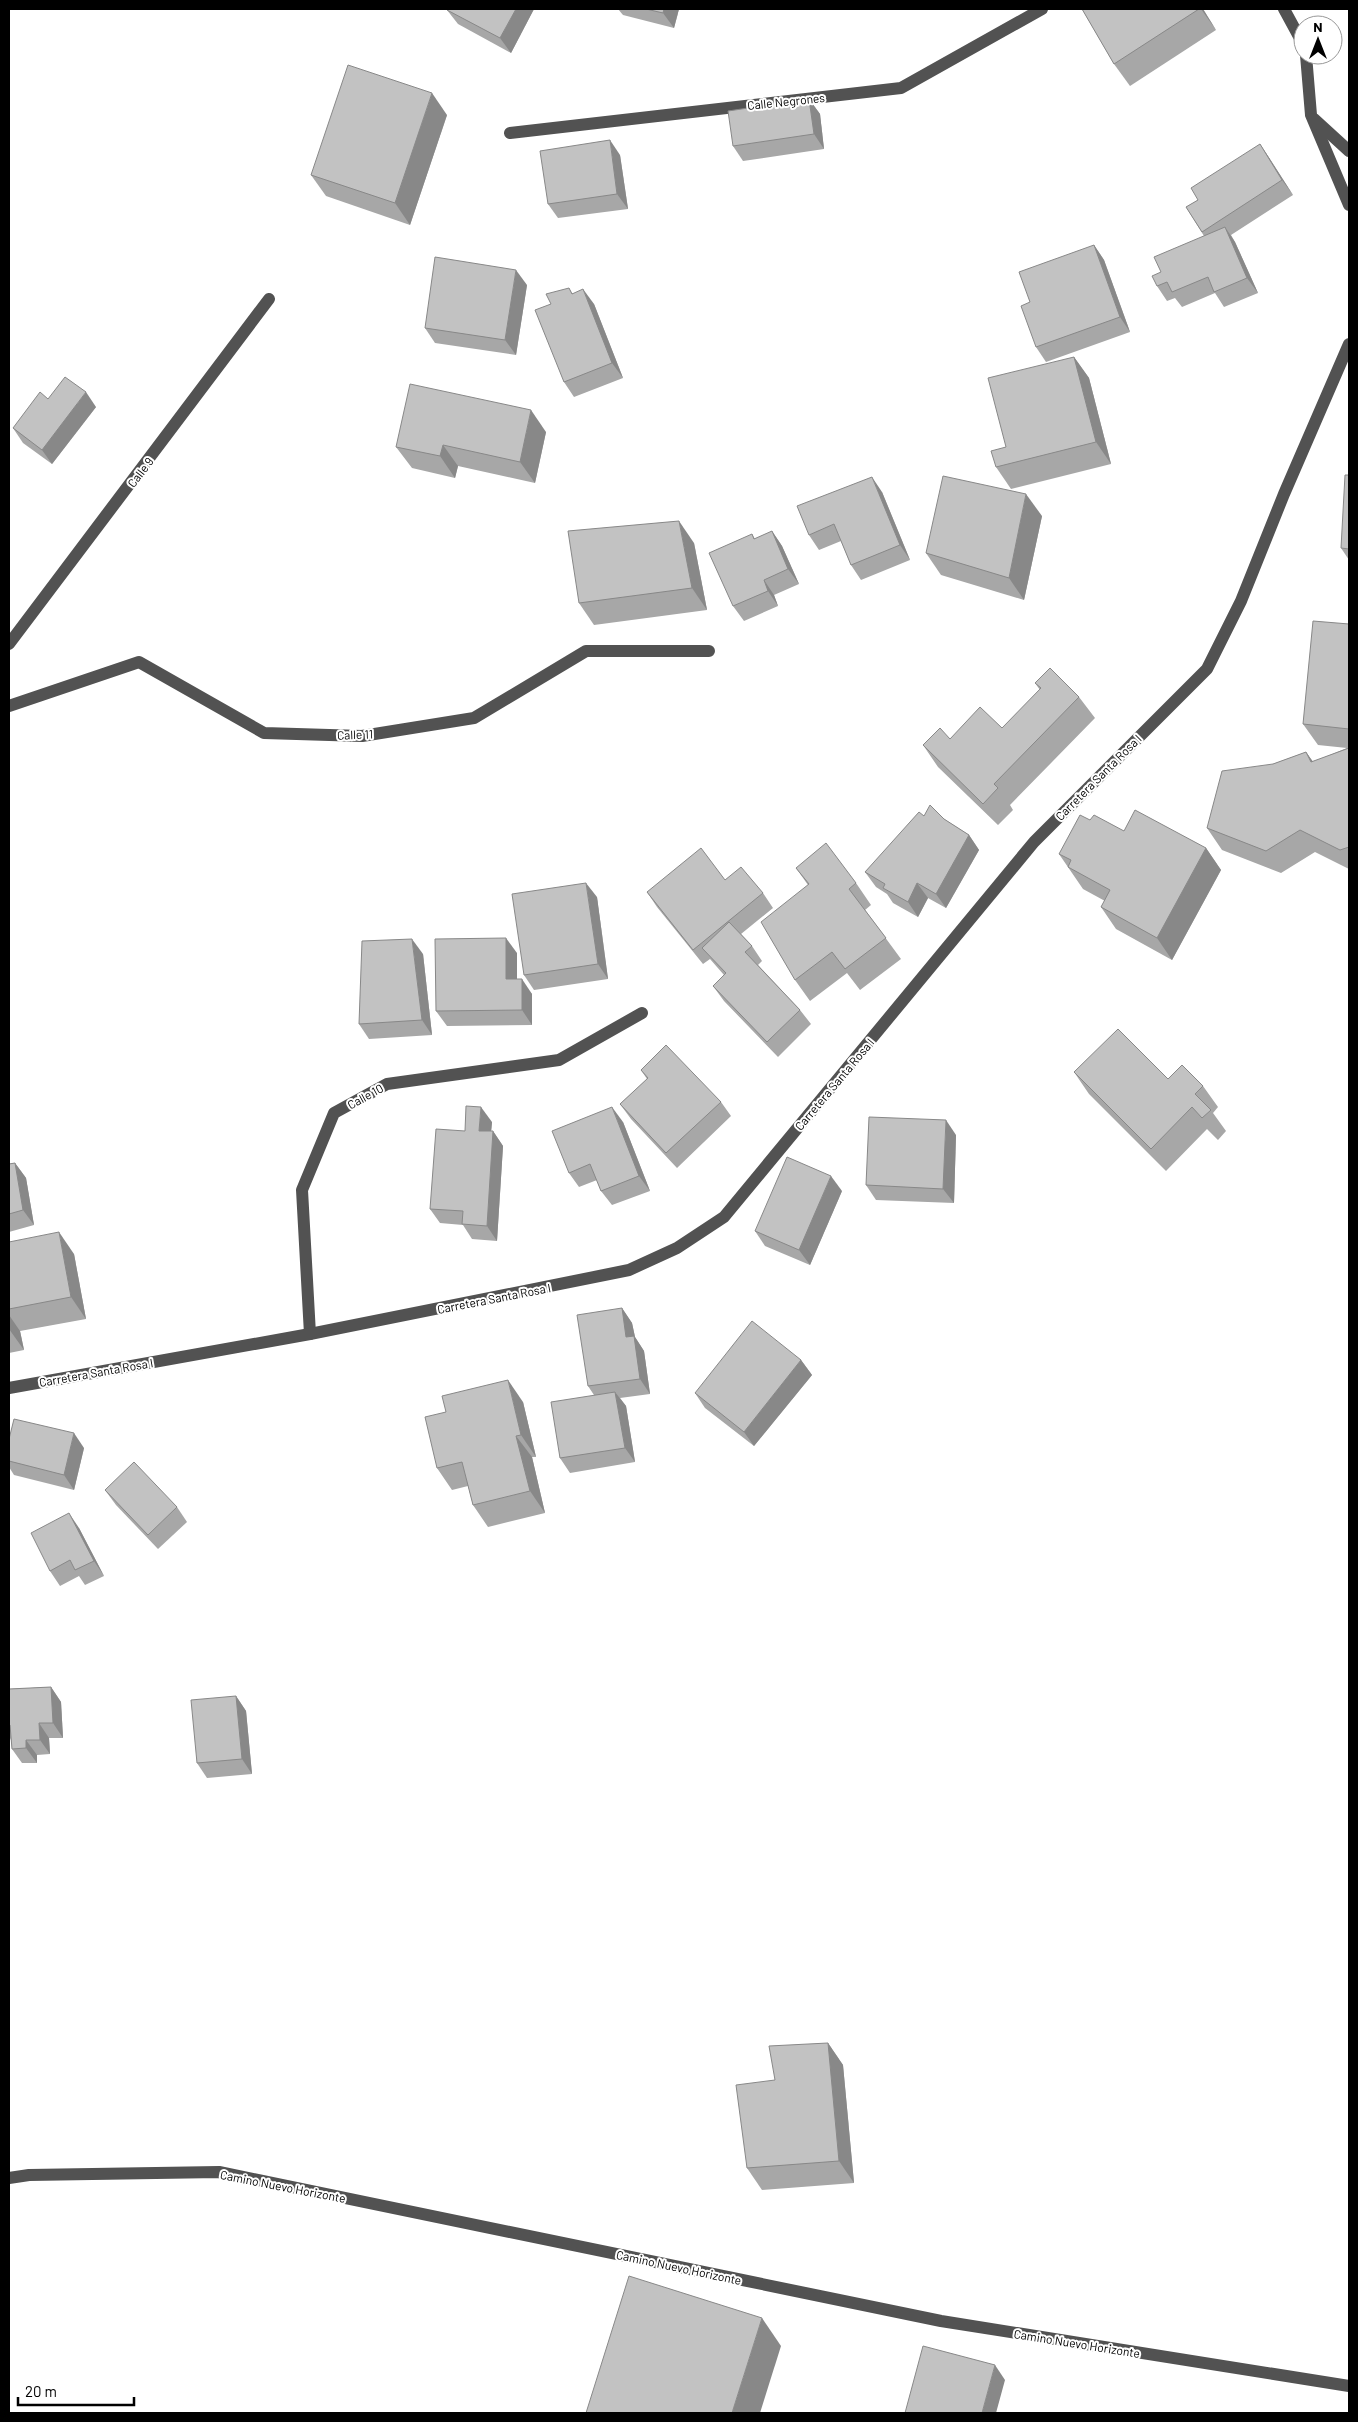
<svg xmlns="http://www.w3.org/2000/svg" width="1358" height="2422" viewBox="0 0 1358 2422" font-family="Barlow,sans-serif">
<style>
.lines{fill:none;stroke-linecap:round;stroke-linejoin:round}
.minor{stroke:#525252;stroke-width:12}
.wall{fill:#a7a7a7}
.shaded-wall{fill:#888}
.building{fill:#c2c2c2;stroke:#888}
.labels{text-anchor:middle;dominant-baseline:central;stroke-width:4;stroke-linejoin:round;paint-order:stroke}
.street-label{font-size:12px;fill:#000;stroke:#fff}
</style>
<rect width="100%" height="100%" fill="#fff"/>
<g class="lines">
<g class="minor">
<path d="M1284,9L1303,44"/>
<path d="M1306,55L1311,115L1349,205"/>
<path d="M1314,119L1349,151"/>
<path d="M510,133L901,88L1042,9"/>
<path d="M9,644L269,299"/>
<path d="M9,706L139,662L264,733L362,736L474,718L586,651H709"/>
<path d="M310,1334L302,1190L334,1113L387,1084L559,1060L642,1013"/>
<path d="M9,1388L310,1334L629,1270L677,1248L724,1217L1034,842L1207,669L1241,601L1284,494L1349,344"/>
<path d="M9,2178L29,2175L219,2172L941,2321L1349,2386"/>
</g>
</g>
<g class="wall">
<path d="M448,9H534L511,53L458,24L447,10Z"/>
<path d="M618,9H679L674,28L623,15Z"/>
<path d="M1082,9H1203L1216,30L1130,86L1114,64Z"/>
<path d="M809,99L820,114L824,149L743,161L733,146Z"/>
<path d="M447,115L410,225L326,196L311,175Z"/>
<path d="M1260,144L1293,195L1231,235L1235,242L1258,293L1224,307L1215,293L1182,307L1175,298L1167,301L1157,286L1161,272L1204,236L1186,207L1198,200Z"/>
<path d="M620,155L628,209L558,218L548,204Z"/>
<path d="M1094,245L1104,260L1130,332L1046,362L1036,347L1030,302Z"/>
<path d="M527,285L516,355L435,343L425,328Z"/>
<path d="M569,288L572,293L594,304L623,378L574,397L564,382L551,304Z"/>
<path d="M1074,357L1089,378L1111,464L1011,489L996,467L1006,447Z"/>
<path d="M48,399L96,407L52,464L23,443L13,428Z"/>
<path d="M546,432L535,483L458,466L455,478L412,468L396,447Z"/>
<path d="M1349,475V560L1341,548Z"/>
<path d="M882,492L910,560L861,580L851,565L841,541L819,550L809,535Z"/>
<path d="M1042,516L1024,600L941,575L926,553Z"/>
<path d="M772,531L782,546L799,584L774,595L778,606L744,621L733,606L752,534L755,539Z"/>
<path d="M694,543L707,610L594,625L579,603Z"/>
<path d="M1349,624V869L1315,852L1281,873L1222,850L1207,828L1273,764L1306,752L1313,762L1347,748L1318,745L1303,724Z"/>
<path d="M1035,683L1079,697L1095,718L1010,805L1013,810L998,825L938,767L923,745L950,739L1002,728L1040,690Z"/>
<path d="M924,816L944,819L969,835L979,850L946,908L928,898L918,917L893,903L887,894L876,887L865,872Z"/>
<path d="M1090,820L1124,831L1206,848L1221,870L1172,960L1116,929L1101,907L1105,901L1083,889L1059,854Z"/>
<path d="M796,868L856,883L871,905L865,910L901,959L860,990L847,973L810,1001L795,980L808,885Z"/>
<path d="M725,880L763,893L773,908L741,934L752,946L762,961L758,965L800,1010L811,1024L778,1057L724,1001L713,986L724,975L710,959L703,964L657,907L647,892Z"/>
<path d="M597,897L608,979L534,990L524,975Z"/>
<path d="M517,953V979L532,994V1025L447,1026L436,1011Z"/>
<path d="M423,954L432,1035L369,1039L359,1024Z"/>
<path d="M641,1070L721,1102L731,1116L677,1168L631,1119L620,1104L647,1079Z"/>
<path d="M1074,1072L1168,1079L1203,1086L1218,1107L1213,1113L1226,1131L1218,1140L1207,1129L1166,1171L1089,1094Z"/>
<path d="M492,1122L491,1131H493L503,1146L497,1241L472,1239L463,1225L440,1223L430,1209L465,1131Z"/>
<path d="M623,1122L650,1191L612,1205L601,1191L597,1180L579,1187L569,1173Z"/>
<path d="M956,1135L954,1203L876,1200L866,1185Z"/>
<path d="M15,1163L26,1178L34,1225L9,1232V1164Z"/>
<path d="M842,1191L810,1265L765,1246L755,1231Z"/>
<path d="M9,1242L74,1254L86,1319L20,1331L24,1350L9,1353Z"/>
<path d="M622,1308L632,1323L635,1337L644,1351L650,1394L620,1398L626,1406L635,1462L570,1473L560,1458L594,1395L588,1386Z"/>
<path d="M801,1360L812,1375L754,1446L705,1408L695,1393Z"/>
<path d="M523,1402L536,1457H532L545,1513L488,1527L473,1505L468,1486L452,1490L437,1468Z"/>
<path d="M9,1439L84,1448L74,1490L14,1475L9,1467Z"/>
<path d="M105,1490L177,1507L187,1522L158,1549L116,1505Z"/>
<path d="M79,1528L104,1576L85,1585L79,1576L60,1586L50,1571Z"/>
<path d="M51,1687L61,1702L63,1738H49L50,1754L37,1755V1763H22L12,1749L11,1740L9,1736V1689Z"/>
<path d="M236,1696L246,1711L252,1774L207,1778L197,1763Z"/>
<path d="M828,2043L843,2065L854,2183L762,2190L747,2168L775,2080Z"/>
</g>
<g class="shaded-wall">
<path d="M516,9H534L511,53L500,38Z"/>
<path d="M664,9H679L674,28L663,13Z"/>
<path d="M1201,9H1203L1216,30Z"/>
<path d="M432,93L447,115L410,225L395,203Z"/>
<path d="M809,99L820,114L824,149L814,134Z"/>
<path d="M610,140L620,155L628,209L617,194Z"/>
<path d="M1260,144L1270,159L1293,195L1282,180Z"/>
<path d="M1225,227L1235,242L1258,293L1247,278Z"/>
<path d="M1094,245L1104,260L1130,332L1120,317Z"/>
<path d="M516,270L527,285L516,355L505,340Z"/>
<path d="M583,289L594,304L623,378L612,363Z"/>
<path d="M1074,357L1089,378L1111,464L1096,442Z"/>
<path d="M86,392L96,407L52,464L42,450Z"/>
<path d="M531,410L546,432L535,483L520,462Z"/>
<path d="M443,445L458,466L455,478L440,456Z"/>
<path d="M872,477L882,492L910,560L900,545Z"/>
<path d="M1026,494L1042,516L1024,600L1009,578Z"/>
<path d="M679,521L694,543L707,610L692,588Z"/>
<path d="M772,531L782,546L799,584L788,569Z"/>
<path d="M764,580L774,595L778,606L768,591Z"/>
<path d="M1306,752L1321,773L1311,762Z"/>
<path d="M969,835L979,850L946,908L936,894Z"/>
<path d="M1206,848L1221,870L1172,960L1157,938Z"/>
<path d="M586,883L597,897L608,979L598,964Z"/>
<path d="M917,883L928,898L918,917L908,902Z"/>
<path d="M506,938L517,953V994L506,979Z"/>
<path d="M412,939L423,954L432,1035L422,1020Z"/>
<path d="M522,979L532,994V1025L522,1010Z"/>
<path d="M481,1107L492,1122L490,1145L479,1131Z"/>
<path d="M612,1107L623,1122L650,1191L639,1176Z"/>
<path d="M946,1120L956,1135L954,1203L943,1189Z"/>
<path d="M493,1131L503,1146L497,1241L487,1226Z"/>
<path d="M15,1163L26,1178L34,1225L23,1210Z"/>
<path d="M831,1176L842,1191L810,1265L799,1250Z"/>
<path d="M59,1232L74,1254L86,1319L71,1297Z"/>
<path d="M622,1308L632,1323L635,1337L644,1351L650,1394L640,1379L626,1337Z"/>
<path d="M9,1315L20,1331L24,1350L9,1329Z"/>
<path d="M801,1360L812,1375L754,1446L744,1432Z"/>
<path d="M508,1380L523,1402L536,1457L521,1435Z"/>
<path d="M615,1392L626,1406L635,1462L625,1448Z"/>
<path d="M74,1433L84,1448L74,1490L64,1475Z"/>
<path d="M516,1436L532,1457L545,1513L530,1491Z"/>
<path d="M69,1513L79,1528L104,1576L94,1561Z"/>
<path d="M51,1687L61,1702L63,1738L53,1723Z"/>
<path d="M236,1696L246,1711L252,1774L242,1759Z"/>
<path d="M39,1723L49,1738L50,1754L40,1740Z"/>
<path d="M26,1740L37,1755V1763L26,1748Z"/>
<path d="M828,2043L843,2065L854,2183L839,2161Z"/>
<path d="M762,2318L781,2346L760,2413H732Z"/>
<path d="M995,2365L1005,2380L996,2413H982Z"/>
</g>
<g class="building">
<path d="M448,9H516L500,38L447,10Z"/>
<path d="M646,9H664L663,13Z"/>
<path d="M1082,9H1199L1114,64Z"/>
<path d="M348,65L432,93L395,203L311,175Z"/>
<path d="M809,99L814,134L733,146L728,111Z"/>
<path d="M610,140L617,194L548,204L540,151Z"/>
<path d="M1260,144L1282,180L1202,232L1186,207L1198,200L1191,188Z"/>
<path d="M1225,227L1247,278L1214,292L1208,277L1172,292L1167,282L1157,286L1152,276L1161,272L1154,257Z"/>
<path d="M1094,245L1120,317L1036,347L1021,306L1030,302L1019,272Z"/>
<path d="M435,257L516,270L505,340L425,328Z"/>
<path d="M569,288L572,294L583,289L612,363L564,382L535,310L551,304L546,294Z"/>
<path d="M1074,357L1096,442L996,467L991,451L1006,447L988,378Z"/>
<path d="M65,377L86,392L42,450L13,428L40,392L48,399Z"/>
<path d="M410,384L531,410L520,462L443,445L440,456L396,447Z"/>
<path d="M1345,475H1349V549L1341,548Z"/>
<path d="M943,476L1026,494L1009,578L926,553Z"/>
<path d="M872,477L900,545L851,565L834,524L809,535L797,506Z"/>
<path d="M679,521L692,588L579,603L568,531Z"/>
<path d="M772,531L788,569L764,580L768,591L733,606L709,553L752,534L754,539Z"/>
<path d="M1313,621L1349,624V729L1303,724Z"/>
<path d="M1050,668L1079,697L994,784L998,788L983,804L923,745L940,728L950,739L980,707L1002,728L1041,688L1035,683Z"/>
<path d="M1349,748V848V847L1340,850L1300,830L1266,851L1207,828L1222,771L1273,764L1306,752L1311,762Z"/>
<path d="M930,805L944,819L969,835L936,894L917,883L908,902L883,888L885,884L865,872L919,812L924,816Z"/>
<path d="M1135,810L1206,848L1157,938L1101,907L1110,890L1068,867L1071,860L1059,854L1080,815L1090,820L1094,815L1124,831Z"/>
<path d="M826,843L856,883L849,889L886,938L845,969L832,952L795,980L761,922L809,884L796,868Z"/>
<path d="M701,848L725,880L741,867L763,893L693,950L647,892Z"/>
<path d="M586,883L598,964L524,975L512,894Z"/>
<path d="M729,922L752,946L745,952L800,1010L767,1042L713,986L726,973L702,948Z"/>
<path d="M506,938V979H522V1010L436,1011L435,939Z"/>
<path d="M412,939L422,1020L359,1024L362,941Z"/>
<path d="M1118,1029L1168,1079L1182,1065L1203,1086L1195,1094L1211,1110L1202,1118L1192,1107L1151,1149L1074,1072Z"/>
<path d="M666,1045L721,1102L666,1153L620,1104L648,1078L641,1070Z"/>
<path d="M466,1106L481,1107L479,1131H493L487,1226L462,1224L463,1211L430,1209L436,1129L465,1131Z"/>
<path d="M612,1107L639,1176L601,1191L590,1164L569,1173L552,1131Z"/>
<path d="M869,1117L946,1120L943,1189L866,1185Z"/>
<path d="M787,1157L831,1176L799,1250L755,1231Z"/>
<path d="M15,1163L23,1210L9,1214V1164Z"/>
<path d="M59,1232L71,1297L9,1309V1242Z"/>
<path d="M622,1308L626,1337L634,1336L640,1379L588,1386L577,1315Z"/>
<path d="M752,1321L801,1360L744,1432L695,1393Z"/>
<path d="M508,1380L521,1435L516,1436L530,1491L473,1505L462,1462L437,1468L425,1417L446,1412L442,1396Z"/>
<path d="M615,1392L625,1448L560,1458L551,1402Z"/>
<path d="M14,1419L74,1433L64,1475L9,1461V1439Z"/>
<path d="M134,1462L177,1507L148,1535L105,1490Z"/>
<path d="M69,1513L94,1561L75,1570L70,1560L50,1571L31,1533Z"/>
<path d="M51,1687L53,1723H39L40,1740H26V1748L12,1749L10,1725H9V1689Z"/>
<path d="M236,1696L242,1759L197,1763L191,1700Z"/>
<path d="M828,2043L839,2161L747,2168L736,2085L775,2080L769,2046Z"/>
<path d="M629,2276L762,2318L732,2413H586Z"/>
<path d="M923,2346L995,2365L982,2413H905Z"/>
</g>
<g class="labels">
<g class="street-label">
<text transform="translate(786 101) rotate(-6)">Calle Negrones</text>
<text transform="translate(140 472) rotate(-53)">Calle 9</text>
<text transform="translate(355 734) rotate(-2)">Calle 11</text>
<text transform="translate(1098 777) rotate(-45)">Carretera Santa Rosa I</text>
<text transform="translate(834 1084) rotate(-50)">Carretera Santa Rosa I</text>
<text transform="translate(365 1096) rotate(-29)">Calle 10</text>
<text transform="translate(494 1298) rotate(-11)">Carretera Santa Rosa I</text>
<text transform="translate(96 1372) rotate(-10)">Carretera Santa Rosa I</text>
<text transform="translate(283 2186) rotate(11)">Camino Nuevo Horizonte</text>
<text transform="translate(679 2267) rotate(12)">Camino Nuevo Horizonte</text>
<text transform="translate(1077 2343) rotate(9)">Camino Nuevo Horizonte</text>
</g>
</g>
<rect width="1358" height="2422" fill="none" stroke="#000000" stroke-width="20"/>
<g transform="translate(1318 40)"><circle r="24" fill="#ffffff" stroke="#999999"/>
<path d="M0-4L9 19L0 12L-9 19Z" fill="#000000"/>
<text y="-8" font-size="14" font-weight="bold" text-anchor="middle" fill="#000000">N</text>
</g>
<path d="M18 2397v8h116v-8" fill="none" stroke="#000000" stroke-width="2.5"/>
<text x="25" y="2397" font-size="15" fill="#000000" stroke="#ffffff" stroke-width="4" paint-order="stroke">20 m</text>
</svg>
